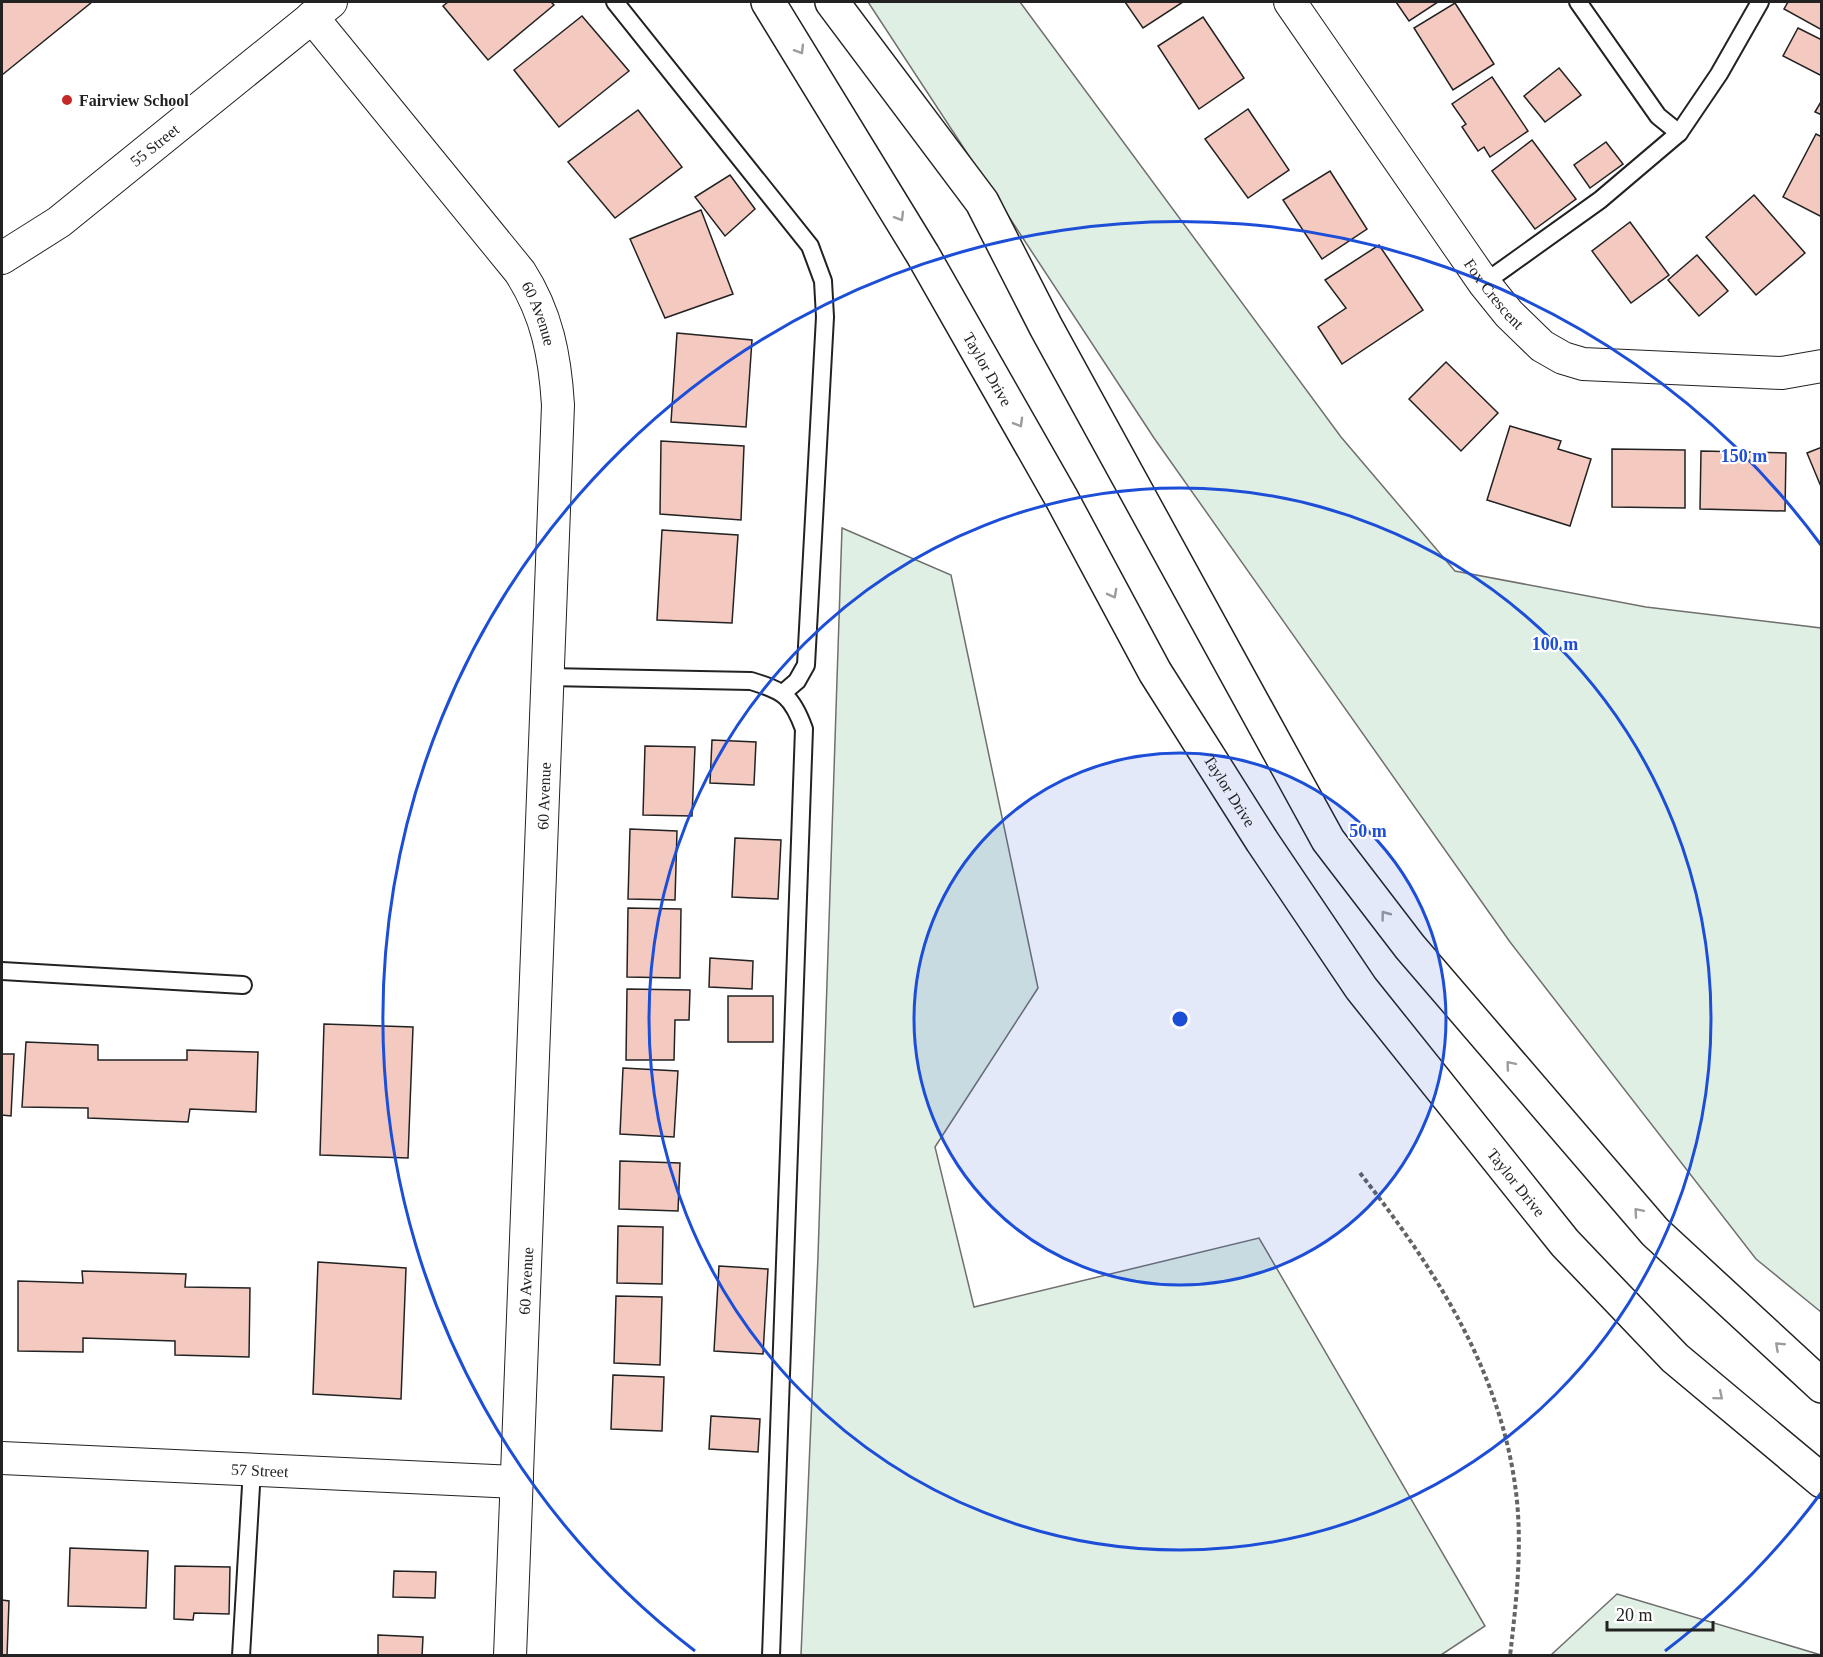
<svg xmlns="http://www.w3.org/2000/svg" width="1823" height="1657" viewBox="0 0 1823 1657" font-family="Georgia,serif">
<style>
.green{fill:#e0efe3;stroke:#6f6f6f;stroke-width:1.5}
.building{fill:#f3c9c0;stroke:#222;stroke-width:1.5}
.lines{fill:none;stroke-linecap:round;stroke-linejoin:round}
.lane-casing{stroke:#222;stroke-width:20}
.street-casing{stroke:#222;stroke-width:34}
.secondary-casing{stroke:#222;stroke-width:36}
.path{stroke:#646464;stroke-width:4;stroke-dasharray:4.5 3;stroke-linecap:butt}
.lane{stroke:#fff;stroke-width:16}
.street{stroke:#fff;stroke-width:32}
.secondary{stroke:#fff;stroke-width:33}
.oneway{stroke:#9c9c9c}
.ring{fill:none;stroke:#1d4ed8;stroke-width:3}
.poi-dot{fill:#c62828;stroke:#fff;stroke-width:2}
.labels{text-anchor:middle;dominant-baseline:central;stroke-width:4.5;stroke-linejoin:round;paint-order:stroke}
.poi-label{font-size:16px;font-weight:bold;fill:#222;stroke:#fff;text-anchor:start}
.street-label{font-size:16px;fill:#222;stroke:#fff}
.centre{fill:#1d4ed8;stroke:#fff;stroke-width:3}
.ring-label{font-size:18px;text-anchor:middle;font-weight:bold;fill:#1d4ed8;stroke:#fff;stroke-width:4.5;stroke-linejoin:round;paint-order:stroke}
</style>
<rect width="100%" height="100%" fill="#fff"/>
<g class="green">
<path d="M868,2H1020L1341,437L1455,571L1646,607L1821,628V1312L1756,1259L1510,942L1154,438Z"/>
<path d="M842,528L951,575L1038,988L935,1147L974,1307L1259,1238L1485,1626L1441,1655H801L818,1256Z"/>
<path d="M1617,1594L1821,1655H1551Z"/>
</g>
<g class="building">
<path d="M2,2H92L2,75Z"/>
<path d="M448,2H551L554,5L488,60L443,6Z"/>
<path d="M1125,2H1183L1143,28Z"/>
<path d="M1396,2H1438L1409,21Z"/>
<path d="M1788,2H1822V30L1784,9Z"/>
<path d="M1455,3L1494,64L1453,90L1414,28Z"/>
<path d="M582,16L629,71L559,127L514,70Z"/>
<path d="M1203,17L1244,78L1199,109L1158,46Z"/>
<path d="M1798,28L1822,40V76L1783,56Z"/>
<path d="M1559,68L1581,95L1545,122L1524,96Z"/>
<path d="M1492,77L1528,131L1490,157L1484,147L1478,151L1462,127L1466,124L1452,104Z"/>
<path d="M1822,100V115L1815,112Z"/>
<path d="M1248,109L1289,170L1248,198L1205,139Z"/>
<path d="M638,110L682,167L615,218L568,162Z"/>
<path d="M1816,134L1822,137V217L1783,197Z"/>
<path d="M1532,140L1576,199L1535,229L1492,171Z"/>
<path d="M1606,142L1623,164L1590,188L1574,165Z"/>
<path d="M1330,171L1367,229L1322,259L1283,200Z"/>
<path d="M730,175L755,209L725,236L695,197Z"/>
<path d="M1754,195L1805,253L1756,295L1706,237Z"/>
<path d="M701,210L733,294L665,318L630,239Z"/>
<path d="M1630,222L1669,275L1631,303L1592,251Z"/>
<path d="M1379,245L1423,310L1342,364L1318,327L1346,308L1325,280Z"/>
<path d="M1697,255L1728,291L1699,316L1668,280Z"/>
<path d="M677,333L752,340L746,427L671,422Z"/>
<path d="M1446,362L1498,413L1461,451L1409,399Z"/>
<path d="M1510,426L1561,441L1558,449L1591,459L1570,526L1487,500Z"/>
<path d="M661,441L744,446L741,520L660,514Z"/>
<path d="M1822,447V489L1807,453Z"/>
<path d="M1612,449L1685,450V508L1612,507Z"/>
<path d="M1701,451L1786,453L1785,511L1700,509Z"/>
<path d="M662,530L738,535L732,623L657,620Z"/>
<path d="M712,740L756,742L754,785L710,783Z"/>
<path d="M645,746L695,747L692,816L643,815Z"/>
<path d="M630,829L677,831L675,900L628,899Z"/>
<path d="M735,838L781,840L778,899L732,897Z"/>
<path d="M628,908L681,909L680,978L627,977Z"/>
<path d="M710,958L753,961L752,989L709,987Z"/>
<path d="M627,989L690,990L689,1020H675L674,1060H626Z"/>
<rect x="728" y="996" width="45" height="46"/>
<path d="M324,1024L413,1027L408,1158L320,1155Z"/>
<path d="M26,1042L98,1045V1060H187V1050L258,1052L256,1112L190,1109L188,1122L88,1118V1108L22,1107Z"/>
<path d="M2,1054H14L11,1116L2,1115Z"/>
<path d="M623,1068L678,1071L674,1137L620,1134Z"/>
<path d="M620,1161L680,1163L678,1211L619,1209Z"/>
<path d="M618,1226L663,1227L662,1284L617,1283Z"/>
<path d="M318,1262L406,1268L401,1399L313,1394Z"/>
<path d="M719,1266L768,1269L763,1354L714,1351Z"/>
<path d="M82,1271L186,1274L185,1287L250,1288L249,1357L175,1355V1341L83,1338V1352L18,1351V1281L83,1283Z"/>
<path d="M616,1296L662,1297L660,1365L614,1363Z"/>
<path d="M613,1375L664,1377L662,1431L611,1429Z"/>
<path d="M711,1416L760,1419L758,1452L709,1449Z"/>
<path d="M70,1548L148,1551L146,1608L68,1606Z"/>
<path d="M175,1566L230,1567L229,1614L194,1613L193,1620L174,1619Z"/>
<path d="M394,1571L436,1572L435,1598L393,1597Z"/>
<path d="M2,1600L9,1601L7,1656H2Z"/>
<path d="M378,1635L423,1637L422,1656H378Z"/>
</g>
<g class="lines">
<g class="lane-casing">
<g id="lane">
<path d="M615,2L810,246L823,281L825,317L806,665L797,681L783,693"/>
<path d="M1578,2L1658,116L1679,133"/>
<path d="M1484,283L1600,200L1679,133L1719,74L1760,2"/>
<path d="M548,677L751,681C784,691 792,696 804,729L771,1656"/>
<path d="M2,971L243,985"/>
<path d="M241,1656L252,1469"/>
</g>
</g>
<g class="street-casing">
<g id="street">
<path id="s1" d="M1290,2L1484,283L1509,314L1542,346L1563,358L1583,364L1782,373L1822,366"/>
<path id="s2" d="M312,17L520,272C547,314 555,356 558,405L510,1656"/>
<path id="s3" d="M2,258L59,222L331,2"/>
<path id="s4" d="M2,1458L517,1482"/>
</g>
</g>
<g class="secondary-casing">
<g id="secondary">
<path id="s5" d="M768,2L923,255L1062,499L1155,672L1262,841L1361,988L1565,1243L1675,1358L1822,1481"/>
<path d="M832,2L982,202L1046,327L1328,840L1410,947L1655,1232L1822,1386"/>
</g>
</g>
<path class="path" d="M1360,1173C1436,1270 1504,1375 1517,1501C1522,1553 1516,1604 1510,1656"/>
<use href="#lane" class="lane"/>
<use href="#street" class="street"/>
<use href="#secondary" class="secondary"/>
</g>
<defs><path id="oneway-chevron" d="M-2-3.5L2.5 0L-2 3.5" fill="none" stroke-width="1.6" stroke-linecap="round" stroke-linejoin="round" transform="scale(1.5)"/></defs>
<g class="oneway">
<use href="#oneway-chevron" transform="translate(800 50) rotate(59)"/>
<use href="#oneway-chevron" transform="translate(900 217) rotate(59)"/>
<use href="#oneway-chevron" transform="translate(1019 423) rotate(60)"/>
<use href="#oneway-chevron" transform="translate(1113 594) rotate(62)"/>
<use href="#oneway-chevron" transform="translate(1385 915) rotate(-127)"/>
<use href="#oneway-chevron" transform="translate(1510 1065) rotate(-130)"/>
<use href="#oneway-chevron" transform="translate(1638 1212) rotate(-131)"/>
<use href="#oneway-chevron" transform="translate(1779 1346) rotate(-137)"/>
<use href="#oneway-chevron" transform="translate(1719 1396) rotate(40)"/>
</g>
<circle cx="1180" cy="1019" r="266" fill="#1d4ed8" fill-opacity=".12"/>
<g class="ring">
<circle cx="1180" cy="1019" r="266"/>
<circle cx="1180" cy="1019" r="531"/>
<path d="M1821 1493A797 797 0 0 1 1665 1651M695 1651A797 797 0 1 1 1821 545"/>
</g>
<circle class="poi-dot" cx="67" cy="100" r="6"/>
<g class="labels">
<g class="poi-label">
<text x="79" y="100">Fairview School</text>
</g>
<g class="street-label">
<text stroke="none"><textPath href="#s3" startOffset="190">55 Street</textPath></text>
<text stroke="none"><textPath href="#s1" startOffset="356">Fox Crescent</textPath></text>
<text stroke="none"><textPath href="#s2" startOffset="375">60 Avenue</textPath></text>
<text stroke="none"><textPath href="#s5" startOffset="428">Taylor Drive</textPath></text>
<text stroke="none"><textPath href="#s5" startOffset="914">Taylor Drive</textPath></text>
<text transform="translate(544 796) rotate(-88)">60 Avenue</text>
<text stroke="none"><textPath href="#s5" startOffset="1400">Taylor Drive</textPath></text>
<text transform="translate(526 1281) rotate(-87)">60 Avenue</text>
<text stroke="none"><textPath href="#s4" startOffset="258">57 Street</textPath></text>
</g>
</g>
<circle cx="1180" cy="1019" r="9" class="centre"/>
<g class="ring-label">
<text x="1744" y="462">150 m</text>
<text x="1555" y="650">100 m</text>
<text x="1368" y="837">50 m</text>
</g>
<rect width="1823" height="1657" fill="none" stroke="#222222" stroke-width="6"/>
<path d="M1607 1621v9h106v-9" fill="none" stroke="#222222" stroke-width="3"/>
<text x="1616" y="1621" font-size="18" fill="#222222" stroke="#ffffff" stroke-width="4.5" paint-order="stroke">20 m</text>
</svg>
